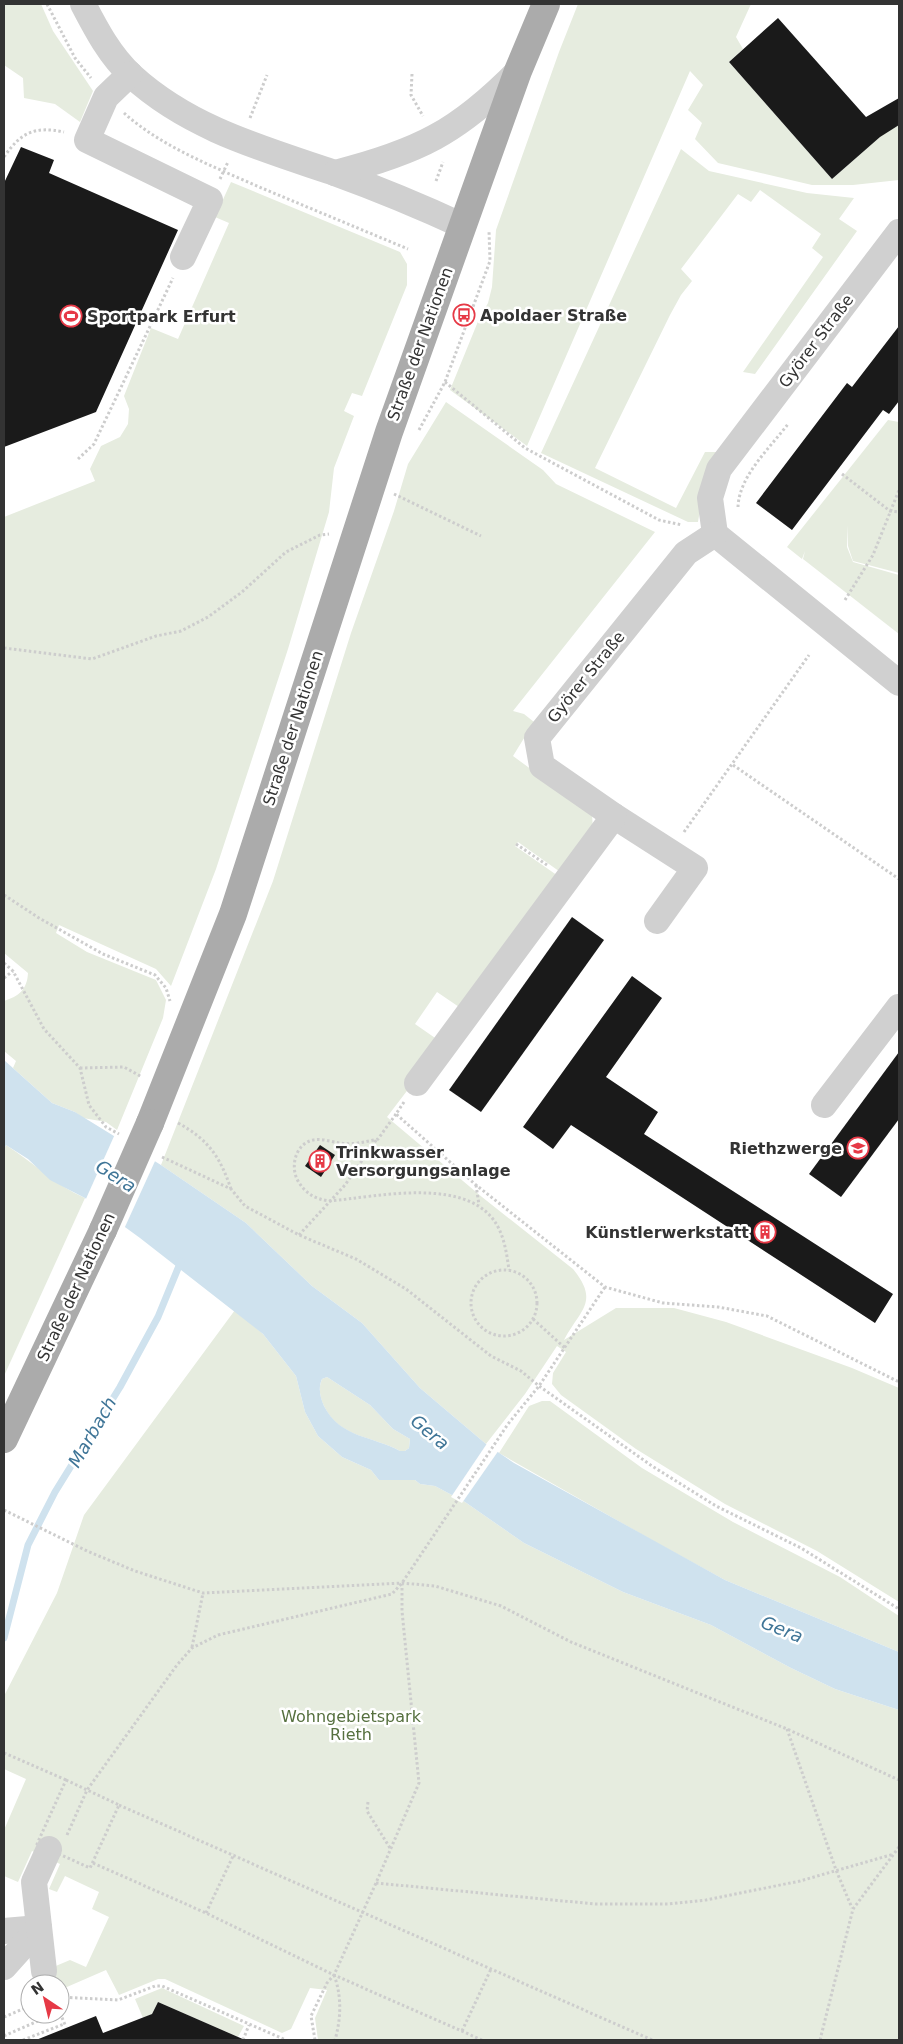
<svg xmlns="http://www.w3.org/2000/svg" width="903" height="2044" viewBox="0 0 903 2044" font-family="'DejaVu Sans',sans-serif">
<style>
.green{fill:#e6ecdf}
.water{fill:#cfe2ee;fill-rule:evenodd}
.pier{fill:#fff}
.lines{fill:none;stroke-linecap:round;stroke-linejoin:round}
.stream{stroke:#cfe2ee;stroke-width:7}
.building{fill:#1a1a1a}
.path{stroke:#cdcdcd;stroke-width:3;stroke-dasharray:2.5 2.5;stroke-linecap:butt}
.minor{stroke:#d0d0d0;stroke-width:26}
.major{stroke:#ababab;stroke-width:28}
.major-bridge{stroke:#ababab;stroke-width:28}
.labels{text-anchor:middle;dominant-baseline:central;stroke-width:5;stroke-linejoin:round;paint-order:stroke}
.poi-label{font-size:16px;font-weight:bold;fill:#333;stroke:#fff;text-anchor:start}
.street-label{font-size:16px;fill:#333;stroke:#fff}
.park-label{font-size:16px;fill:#56703f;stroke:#fff}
.water-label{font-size:18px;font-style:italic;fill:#3f7597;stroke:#fff}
</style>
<rect width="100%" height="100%" fill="#fff"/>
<g class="green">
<path d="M4,4H41L53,31L93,91L80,122L55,104L24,98L23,78L4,65Z"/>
<path d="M578,4H751L736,37L743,49L729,62L832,179L882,135L899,125V180L853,185H812L718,163L695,139L702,123L688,110L703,85L690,71L527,446L450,390L479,319L488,303L492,287L496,230L559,52Z"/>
<path d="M681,149L709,171L807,193L854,198L839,219L857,231L755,374L743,372L823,257L812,248L821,234L760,190L751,202L738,194L681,269L692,281L681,295L670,315L595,468L676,508L705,452H717L703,492L698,522H688L541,453Z"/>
<path d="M231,182L400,252L407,264V285L362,396L352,393L344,411L354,416L334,468L329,512L288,649L216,869L171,986L156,969L59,925L56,933L87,952L156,980L166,1000L163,1018L117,1130L106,1122L83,1118L75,1112L52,1103L13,1068L16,1061L4,1051V1001C19,996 27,990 28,973L4,953V517L95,481L90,469L101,446L120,437L128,424L129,409L124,396L151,328L178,339L229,223L215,217Z"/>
<path d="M446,402L543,470L556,484L655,532L513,711L524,714L534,722L513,756L592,814L593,830L563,874L518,842L515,846L561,878L462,1009L437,992L415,1024L438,1040L416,1079L387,1117L482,1197L573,1269C600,1302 580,1310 564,1340L616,1308H674L726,1322L852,1368L899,1388V1602L817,1551L725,1504L636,1449L561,1395L552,1384L553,1373L566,1352L557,1346L525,1394L486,1444L420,1388L362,1323L312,1286L246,1223L161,1165L273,881L351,633L394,511L408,464Z"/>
<path d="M888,420L899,422V573L853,561L848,546V525L847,547L853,562L899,575V634L803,559L805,551L802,559L787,547Z"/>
<path d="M6,1145C33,1162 55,1185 85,1198L4,1376V1150Z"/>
<path d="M235,1310L263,1334L296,1376L305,1412L318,1436L342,1457L371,1470L379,1480H415L420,1484L435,1486L465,1502L524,1543L623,1592L711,1625L791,1668L835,1689L899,1710V2040H318L315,2018L327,1990L310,1988L291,2029L282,2033L165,1979H158L119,1995L106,1970L60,1990V1984H57L51,1968L70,1960L86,1967L109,1917L92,1909L99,1892L65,1876L57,1892L49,1889L60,1864L32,1851L18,1882L4,1876V1830L26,1779L4,1769V1696L57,1593L84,1515Z"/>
<path d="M327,1377L370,1405L393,1429L410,1439L409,1448L405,1451H400C373,1436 339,1438 324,1406C320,1397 318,1388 322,1379Z"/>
<path d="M542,1401H550L642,1468L733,1522L840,1577L899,1616V1652L725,1580L657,1543L499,1453L529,1406Z"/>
<path d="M162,1988L244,2026L238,2037L158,2002L152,2014L143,2018L135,1999Z"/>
</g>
<path class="water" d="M4,1060L52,1103L75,1112L161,1165L246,1223L312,1286L362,1323L420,1388L486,1444L514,1463L725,1580L899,1652V1710L835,1689L791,1668L711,1625L623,1592L524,1543L465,1502L435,1486L420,1484L415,1480H379L371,1470L342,1457L318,1436L305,1412L296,1376L263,1334L140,1238L85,1198L50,1180L28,1159L6,1145L4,1150ZM327,1377L370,1405L393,1429L410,1439L409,1448L405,1451H400C373,1436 340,1438 324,1406C320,1397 318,1388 322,1379Z"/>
<g class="pier">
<path d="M115,1134L156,1159L124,1229L85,1201Z"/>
<path d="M488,1442L499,1450L462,1503L451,1497Z"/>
</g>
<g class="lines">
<path class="stream" d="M4,1638L28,1545L55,1492L120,1387L158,1317L181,1261"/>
</g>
<g class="building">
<path d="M778,18L866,117L899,98V125L880,137L832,179L729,62Z"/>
<path d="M21,147L54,160L49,173L178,230L96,412L4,447V183Z"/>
<path d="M899,326V401L889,414L883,410L792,530L756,503L847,383L852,387Z"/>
<path d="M572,917L604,940L481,1112L449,1090Z"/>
<path d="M632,976L662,998L606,1077L658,1112L644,1134L893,1294L875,1323L571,1125L553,1149L523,1127Z"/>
<path d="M899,1052V1119L841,1197L809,1174Z"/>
<path d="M320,1145L335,1155L321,1177L305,1166Z"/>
<path d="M158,2002L245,2040H36L96,2016L103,2033L152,2014Z"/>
</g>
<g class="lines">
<g class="path">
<path d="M47,4L75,58L91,78"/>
<path d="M412,74L411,95L423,116"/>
<path d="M124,113C163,148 217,168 264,189C312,209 360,229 408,249"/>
<path d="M250,118L267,75"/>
<path d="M4,157C21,132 35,126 64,132"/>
<path d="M220,179L228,162"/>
<path d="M436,181L443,162"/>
<path d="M445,382L525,448L659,520L682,525"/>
<path d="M419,430L445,382L490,261L489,231"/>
<path d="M78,459L94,444L173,278"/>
<path d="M842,474L890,511L899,512"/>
<path d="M394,494L481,536"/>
<path d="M738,507C739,476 770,448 788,424"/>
<path d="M845,600L873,555L899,490"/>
<path d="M4,648L92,659L156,636L181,631L208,617L242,592L286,552L320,535L329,534"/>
<path d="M733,765L899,879"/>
<path d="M684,832L809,655"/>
<path d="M516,844L547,865"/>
<path d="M4,895L39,918L103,954L155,975L166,988L170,1001"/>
<path d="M4,963L13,971L44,1029L80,1068L89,1105L106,1127L119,1134"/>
<path d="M4,978L13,971"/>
<path d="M80,1068L124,1067L142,1077"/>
<path d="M404,1102L396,1114L476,1185L605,1287L663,1303L718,1307L767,1316L899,1382"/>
<path d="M396,1114L378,1139C365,1142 353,1145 340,1143C331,1142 321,1138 313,1140C295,1144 290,1167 298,1181C305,1193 315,1199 329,1201C377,1197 473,1174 499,1229C505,1241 507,1256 509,1270"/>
<path d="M178,1123C209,1140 220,1157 231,1189"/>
<path d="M162,1157L231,1189L245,1206L299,1235L356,1259L406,1289L491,1356L521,1371L539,1386L652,1466L716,1506L801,1548L899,1609"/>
<path d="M476,1185L479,1205"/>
<path d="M299,1235L345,1185L377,1139"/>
<circle cx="504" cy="1303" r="33"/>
<path d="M533,1319L565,1348"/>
<path d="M4,1510L87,1551L135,1571L203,1593L402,1583L435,1586L501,1606L571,1642L787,1729L899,1780"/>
<path d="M192,1647L203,1593"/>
<path d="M787,1729L836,1870L852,1908"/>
<path d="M4,1753L66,1780"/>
<path d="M66,1780L119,1805L90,1868L37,1844Z"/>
<path d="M368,1802L367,1811L390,1848"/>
<path d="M119,1805L652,2040"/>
<path d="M67,1835L87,1790L177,1665L192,1648L218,1635L392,1594L402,1583L508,1424L539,1386L605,1287"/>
<path d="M93,1863L206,1913L334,1975L482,2040"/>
<path d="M376,1883L595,1904H668L706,1900L800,1881L894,1854"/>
<path d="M206,1913L234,1854"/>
<path d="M334,1975C342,1996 341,2019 335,2040"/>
<path d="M60,1997L118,2000L155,1986H162L286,2040"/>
<path d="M60,2013L66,2027"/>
<path d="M4,2017L30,2006"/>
<path d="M462,2031L491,1969"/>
<path d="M4,2036L54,2014"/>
<path d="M23,2040L64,2024"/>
<path d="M243,2040L249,2025"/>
<path d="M315,2040L311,2016L327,1983L334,1975L376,1883L419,1783L402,1611V1584"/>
<path d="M820,2040L853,1909L899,1847"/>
</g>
<g class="minor">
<path d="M83,4C96,29 110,56 132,76C189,128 261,148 332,172C376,188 420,206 463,226"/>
<path d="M130,74L106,97L87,140L210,200L183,257"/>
<path d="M335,173C418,152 458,132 518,71"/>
<path d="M899,232L719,469L710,498L715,534L899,683"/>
<path d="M614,816L695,868L657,921"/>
<path d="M417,1083L614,816L542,766L537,738L686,553L715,534"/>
<path d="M824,1105L899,1007"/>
<path d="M4,1931L39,1928"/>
<path d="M4,1967L39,1928"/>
<path d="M44,1971L34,1882L49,1849"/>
</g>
<g class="major">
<path d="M150,1123L233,914L389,432L518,71L546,4"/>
<path d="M4,1439L103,1230"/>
</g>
<path class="major-bridge" d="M103,1230L150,1123"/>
</g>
<defs>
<g id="bus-ring" transform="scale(1.125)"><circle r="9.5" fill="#fff" stroke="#e63946" stroke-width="1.5"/><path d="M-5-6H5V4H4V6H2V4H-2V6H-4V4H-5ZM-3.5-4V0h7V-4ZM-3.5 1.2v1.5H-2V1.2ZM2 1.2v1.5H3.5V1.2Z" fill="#e63946"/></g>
<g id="stadium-ring" transform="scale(1.125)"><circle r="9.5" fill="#fff" stroke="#e63946" stroke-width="1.5"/><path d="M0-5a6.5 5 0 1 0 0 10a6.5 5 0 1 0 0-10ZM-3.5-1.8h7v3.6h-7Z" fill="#e63946"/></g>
<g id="school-ring" transform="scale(1.125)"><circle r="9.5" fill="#fff" stroke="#e63946" stroke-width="1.5"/><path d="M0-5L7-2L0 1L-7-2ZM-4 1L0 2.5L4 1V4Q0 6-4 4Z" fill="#e63946"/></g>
<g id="building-ring" transform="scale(1.125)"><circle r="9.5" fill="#fff" stroke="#e63946" stroke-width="1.5"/><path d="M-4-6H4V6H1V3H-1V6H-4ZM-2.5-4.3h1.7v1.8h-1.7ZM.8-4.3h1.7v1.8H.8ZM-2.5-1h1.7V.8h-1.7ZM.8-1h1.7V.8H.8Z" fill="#e63946"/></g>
</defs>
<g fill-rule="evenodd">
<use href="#bus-ring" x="464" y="315"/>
<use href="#stadium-ring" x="71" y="316"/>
<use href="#school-ring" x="858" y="1148"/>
<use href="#building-ring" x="320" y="1161"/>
<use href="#building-ring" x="765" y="1232"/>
</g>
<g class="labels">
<g class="poi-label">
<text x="480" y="315">Apoldaer Straße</text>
<text x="87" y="316">Sportpark Erfurt</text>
<text x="842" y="1148" text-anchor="end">Riethzwerge</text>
<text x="336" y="1152">Trinkwasser<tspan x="336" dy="18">Versorgungsanlage</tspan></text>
<text x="749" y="1232" text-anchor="end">Künstlerwerkstatt</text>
</g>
<g class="street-label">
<text transform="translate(816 341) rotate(-53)">Györer Straße</text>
<text transform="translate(420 344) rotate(-70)">Straße der Nationen</text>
<text transform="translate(586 677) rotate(-51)">Györer Straße</text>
<text transform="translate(293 728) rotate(-72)">Straße der Nationen</text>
<text transform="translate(76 1287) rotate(-65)">Straße der Nationen</text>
</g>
<g class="park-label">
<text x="351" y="1716">Wohngebietspark<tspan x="351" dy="18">Rieth</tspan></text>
</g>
<g class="water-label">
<text transform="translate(116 1176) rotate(33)">Gera</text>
<text transform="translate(92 1432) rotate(-60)">Marbach</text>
<text transform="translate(430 1432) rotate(40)">Gera</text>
<text transform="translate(782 1629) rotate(22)">Gera</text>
</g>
</g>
<rect width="903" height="2044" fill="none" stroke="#333333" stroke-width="10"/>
<g transform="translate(45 1999) rotate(325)"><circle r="24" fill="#ffffff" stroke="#adadad"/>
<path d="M0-4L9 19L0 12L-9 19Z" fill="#e63946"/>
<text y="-8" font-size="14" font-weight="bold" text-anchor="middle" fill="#333333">N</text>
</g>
</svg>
